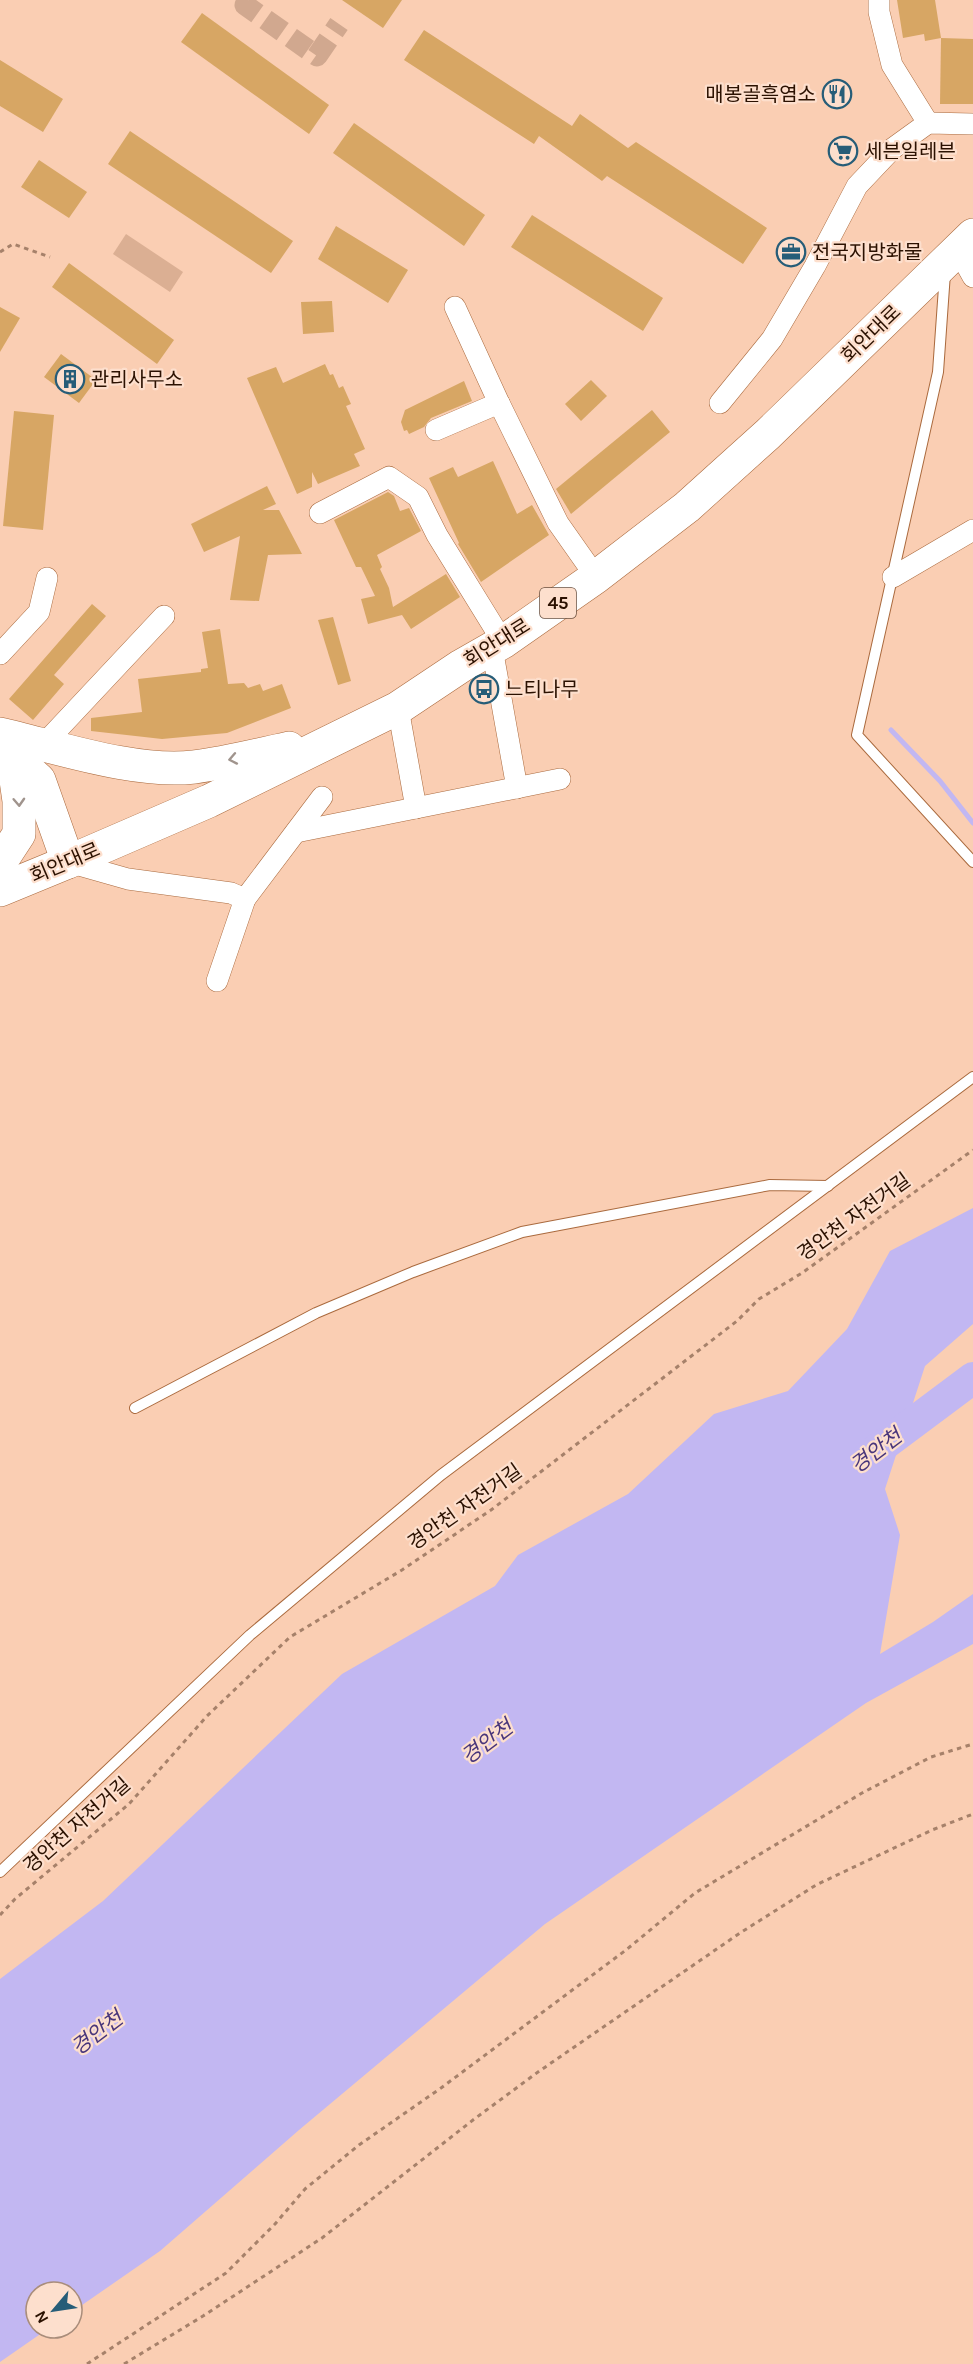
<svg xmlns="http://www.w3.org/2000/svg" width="973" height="2364" viewBox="0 0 973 2364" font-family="Karla,'Noto Sans KR',sans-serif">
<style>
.green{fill:#dbaf93}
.water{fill:#c2b7f2}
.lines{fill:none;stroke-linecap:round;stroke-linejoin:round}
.stream{stroke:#c2b7f2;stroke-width:5}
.river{stroke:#c2b7f2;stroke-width:32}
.building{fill:#d7a664}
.minor-tunnel{stroke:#d1a88f;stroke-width:21;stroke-dasharray:21 10;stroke-linecap:butt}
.service-casing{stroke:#aa6a3e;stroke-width:12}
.minor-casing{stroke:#aa6a3e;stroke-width:22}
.primary-casing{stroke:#aa6a3e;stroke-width:34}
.trunk-casing{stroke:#aa6a3e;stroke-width:34}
.path{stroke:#a6816a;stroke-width:3;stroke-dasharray:4.5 4.5;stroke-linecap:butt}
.service{stroke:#fff;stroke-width:10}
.minor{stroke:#fff;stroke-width:21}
.primary{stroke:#fff;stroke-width:33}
.trunk{stroke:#fff;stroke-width:33}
.oneway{stroke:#a0948d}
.labels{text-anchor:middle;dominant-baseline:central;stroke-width:4.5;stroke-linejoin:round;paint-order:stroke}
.shield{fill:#fddfcd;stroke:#6a4f3e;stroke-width:1.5}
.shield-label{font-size:18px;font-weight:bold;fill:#2b1101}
.poi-label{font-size:20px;fill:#2b1101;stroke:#fddfcd;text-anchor:start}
.street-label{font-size:20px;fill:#2b1101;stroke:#fddfcd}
.water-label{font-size:21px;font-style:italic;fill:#49367b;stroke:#fddfcd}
</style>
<rect width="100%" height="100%" fill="#faceb3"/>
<path class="green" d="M126,234L183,272L170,292L113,254Z"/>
<path class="water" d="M973,1208V1324L925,1366L885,1489L900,1535L880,1654L933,1622L973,1594V1644L866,1703L545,1924L299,2130L160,2251L72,2312V2292H36V2328H49L0,2362V1979L103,1901L342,1674L495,1586L518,1555L628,1494L714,1414L788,1391L847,1329L890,1251Z"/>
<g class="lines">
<path class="stream" d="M891,730L940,781L973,823"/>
<path class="river" d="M870,1455L973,1378"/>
</g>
<g class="building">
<path d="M342,0H402L383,28Z"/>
<path d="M897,0H935L941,38L925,41L924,34L903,38Z"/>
<path d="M202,13L329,105L309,134L181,42Z"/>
<path d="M424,30L572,126L580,114L628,148L636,142L767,228L743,264L607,176L602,181L539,136L534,144L404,60Z"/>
<path d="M941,38L973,39V104H940Z"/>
<path d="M0,60L63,99L43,132L0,106Z"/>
<path d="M354,123L485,215L464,246L333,153Z"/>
<path d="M130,131L293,241L271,273L108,164Z"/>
<path d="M39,160L87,192L69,218L21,187Z"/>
<path d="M532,215L663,298L643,331L511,247Z"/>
<path d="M336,226L408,270L388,303L318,259Z"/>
<path d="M69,263L174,340L157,364L52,287Z"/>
<path d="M332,301L334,332L303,334L301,302Z"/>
<path d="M0,307L20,318L0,352Z"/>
<path d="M61,354L96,380L79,403L44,377Z"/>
<path d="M325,364L330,375L333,374L339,388L343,386L351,404L346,406L365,449L354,454L360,466L318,484L312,472V487L297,494L247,378L276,367L283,383Z"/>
<path d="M591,380L607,396L581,421L565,404Z"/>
<path d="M464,381L472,401L431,418L424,427L409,434L407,430L404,431L401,422L405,410Z"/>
<path d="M652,410L670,432L571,514L556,489Z"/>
<path d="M14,411L54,415L43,530L3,526Z"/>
<path d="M493,461L517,514L532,505L549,535L481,582L458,544L459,543L429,478L453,467L458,477Z"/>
<path d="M267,486L276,504L263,510H279L302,554L268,555L259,601L230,600L240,536L204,552L191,524Z"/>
<path d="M388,492L394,496L400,511L409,508L421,531L377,555L382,567L380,569L389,588L393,607L446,574L460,597L411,629L402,615L368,624L361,599L375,596L361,567H356L334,520Z"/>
<path d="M92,604L106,616L54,675L64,684L33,720L9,699Z"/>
<path d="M333,617L351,681L338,685L318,620Z"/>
<path d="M220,629L228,684L244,683L248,688L260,684L263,691L282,684L291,708L227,733L162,739L91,731V718L142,712L138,679L201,672V669L208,668L202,632Z"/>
</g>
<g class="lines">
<path class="minor-tunnel" d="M248,0L245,5L317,56L339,24"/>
<g class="service-casing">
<g id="service">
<path d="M945,273L938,372L857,735L973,862"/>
<path d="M135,1408L316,1313L413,1272L522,1232L770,1185L828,1186"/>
<path d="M0,1872L250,1635L441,1475L973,1077"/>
</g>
</g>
<g class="minor-casing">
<g id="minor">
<path d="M879,0V12L892,65L928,123"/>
<path d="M958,250L973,277"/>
<path d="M455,307L499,403L558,523L596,577"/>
<path d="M720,403L772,339L815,266L857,186L892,149L928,123L973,124"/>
<path d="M436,430L499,403"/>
<path d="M320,513L389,477L418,497L437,535L503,642"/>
<path d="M893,577L973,530"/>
<path d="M492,648L517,788"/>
<path d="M0,654L39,612L47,578"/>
<path d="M398,708L416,808"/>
<path d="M44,744L164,616"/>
<path d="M296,832L560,779"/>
<path d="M68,862L128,879L231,893L245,899L217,981"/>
<path d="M245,899L322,797"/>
</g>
</g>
<g class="primary-casing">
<g id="primary">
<path d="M0,734C57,747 136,774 194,767C226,763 258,755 289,748"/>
<path d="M0,745L39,780L68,862L209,801L398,708L461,666L503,642L596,577L687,507L768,434L973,235"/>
</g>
</g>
<g class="trunk-casing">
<g id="trunk">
<path d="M0,749L14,766L19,801V834L0,863"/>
<path d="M0,890L68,862"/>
</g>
</g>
<g class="path">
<path d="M0,252L13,244L50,257"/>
<path d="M0,1915L15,1899L129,1804L207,1716L290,1637L402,1570L491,1510L737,1321L759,1299L802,1273L973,1150"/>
<path d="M87,2364L226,2273L275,2224L305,2189L359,2145L441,2088L626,1950L695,1893L862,1793L931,1757L973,1744"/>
<path d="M124,2364L203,2316L322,2238L473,2120L538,2072L740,1933L816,1885L932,1830L973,1814"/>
</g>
<use href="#service" class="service"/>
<use href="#minor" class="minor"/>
<use href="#primary" class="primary"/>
<use href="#trunk" class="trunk"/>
</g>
<defs><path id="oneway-chevron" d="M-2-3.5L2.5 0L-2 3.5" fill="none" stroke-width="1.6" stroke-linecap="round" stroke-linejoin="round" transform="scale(1.5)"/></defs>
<g class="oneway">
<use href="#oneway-chevron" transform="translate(233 759) rotate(169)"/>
<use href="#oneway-chevron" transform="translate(19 802) rotate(87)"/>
</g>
<defs>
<g id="restaurant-ring" transform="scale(1.5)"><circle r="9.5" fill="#fddfcd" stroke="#265d78" stroke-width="1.5"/><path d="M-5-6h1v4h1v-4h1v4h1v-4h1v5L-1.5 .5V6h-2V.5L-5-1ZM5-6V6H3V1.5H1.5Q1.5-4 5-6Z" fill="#265d78"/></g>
<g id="supermarket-ring" transform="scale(1.5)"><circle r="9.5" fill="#fddfcd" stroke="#265d78" stroke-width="1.5"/><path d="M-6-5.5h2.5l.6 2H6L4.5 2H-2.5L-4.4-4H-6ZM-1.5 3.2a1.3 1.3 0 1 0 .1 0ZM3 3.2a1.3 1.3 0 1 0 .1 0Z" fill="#265d78"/></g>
<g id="office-ring" transform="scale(1.5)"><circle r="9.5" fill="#fddfcd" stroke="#265d78" stroke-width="1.5"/><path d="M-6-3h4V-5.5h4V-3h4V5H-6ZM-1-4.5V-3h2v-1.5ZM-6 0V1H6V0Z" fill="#265d78"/></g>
<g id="building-ring" transform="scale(1.5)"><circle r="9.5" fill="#fddfcd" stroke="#265d78" stroke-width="1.5"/><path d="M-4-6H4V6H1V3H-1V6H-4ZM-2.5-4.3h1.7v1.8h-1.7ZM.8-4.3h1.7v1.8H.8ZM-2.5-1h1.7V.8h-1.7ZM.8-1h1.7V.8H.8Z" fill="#265d78"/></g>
<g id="bus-ring" transform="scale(1.5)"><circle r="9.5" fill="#fddfcd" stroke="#265d78" stroke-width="1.5"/><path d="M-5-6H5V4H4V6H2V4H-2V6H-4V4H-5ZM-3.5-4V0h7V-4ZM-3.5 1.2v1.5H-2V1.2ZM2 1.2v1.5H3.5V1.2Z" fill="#265d78"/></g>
</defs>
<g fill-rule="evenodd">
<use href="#restaurant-ring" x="837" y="94"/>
<use href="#supermarket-ring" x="843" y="151"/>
<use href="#office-ring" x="791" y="252"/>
<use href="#building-ring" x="70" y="379"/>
<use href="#bus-ring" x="484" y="689"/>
</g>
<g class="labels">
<rect class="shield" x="540" y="588" width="36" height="30" rx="4.5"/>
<g class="shield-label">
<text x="558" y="603">45</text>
</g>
<g class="poi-label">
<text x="816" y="94" text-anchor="end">매봉골흑염소</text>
<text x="864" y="151">세븐일레븐</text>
<text x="812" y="252">전국지방화물</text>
<text x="91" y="379">관리사무소</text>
<text x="505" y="689">느티나무</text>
</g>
<g class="street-label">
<text transform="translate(871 334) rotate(-44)">회안대로</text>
<text transform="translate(497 643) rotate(-32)">회안대로</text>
<text transform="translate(65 863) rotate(-23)">회안대로</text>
<text transform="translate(854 1217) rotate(-36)">경안천 자전거길</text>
<text transform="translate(465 1507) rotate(-35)">경안천 자전거길</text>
<text transform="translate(77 1825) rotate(-41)">경안천 자전거길</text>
</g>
<g class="water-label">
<text transform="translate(876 1451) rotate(-37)">경안천</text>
<text transform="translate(487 1742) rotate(-37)">경안천</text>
<text transform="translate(97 2033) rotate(-37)">경안천</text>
</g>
</g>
<g transform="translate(54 2310) rotate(241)"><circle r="28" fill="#fddfcd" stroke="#a98d7b" stroke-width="1.5"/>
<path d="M0-4.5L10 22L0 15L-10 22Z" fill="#265d78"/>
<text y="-9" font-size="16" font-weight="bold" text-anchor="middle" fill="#2b1101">N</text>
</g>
</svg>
